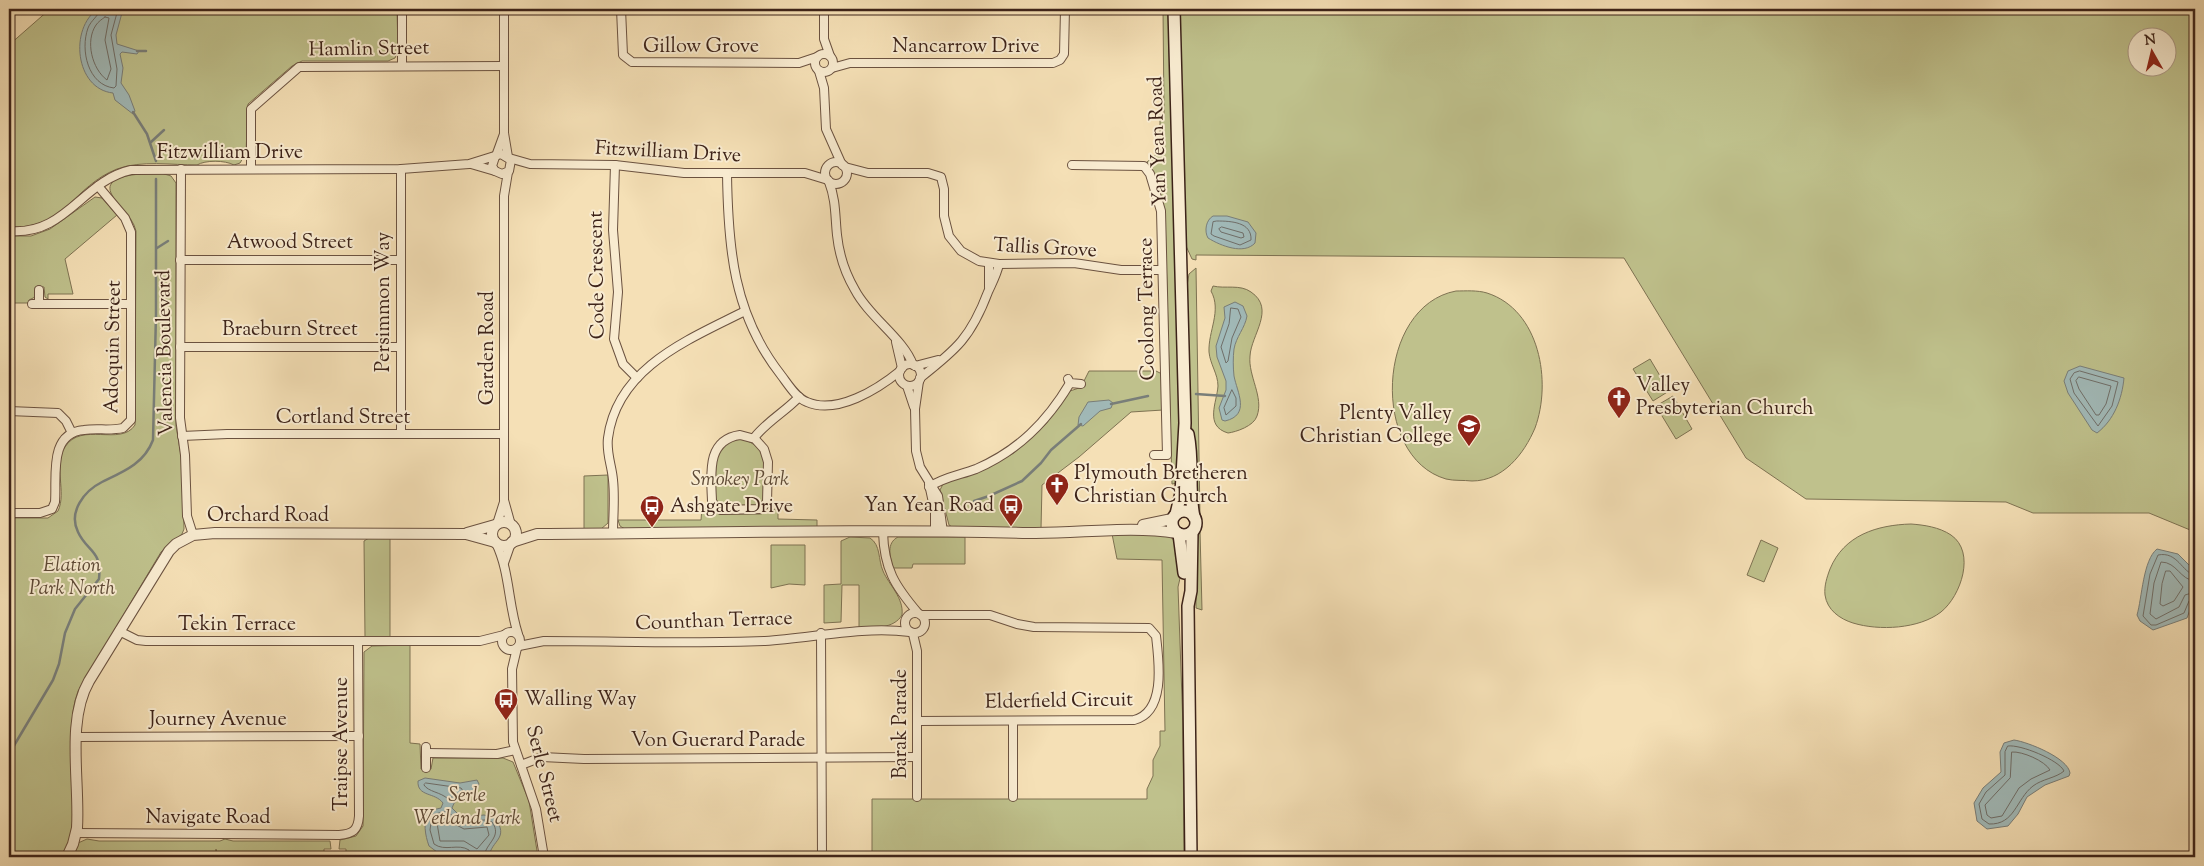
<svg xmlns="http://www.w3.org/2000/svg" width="2204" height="866" viewBox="0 0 2204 866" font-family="'Sorts Mill Goudy',serif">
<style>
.green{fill:#bfc18c;stroke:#7e7252;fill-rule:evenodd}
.water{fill:#a1bab9;stroke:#797e79}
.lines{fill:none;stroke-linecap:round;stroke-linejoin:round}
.shore{stroke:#6f6e69;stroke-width:1}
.stream{stroke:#797e79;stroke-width:2.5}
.minor-casing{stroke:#6b5240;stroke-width:10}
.tertiary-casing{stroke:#6b5240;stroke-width:12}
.secondary-casing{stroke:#3d2319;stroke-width:14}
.minor{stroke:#f8ebd0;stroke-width:8}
.tertiary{stroke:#f8ebd0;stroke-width:10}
.secondary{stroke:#f8ebd0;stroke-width:11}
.labels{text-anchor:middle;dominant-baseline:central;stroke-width:4;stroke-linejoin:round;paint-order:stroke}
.street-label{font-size:20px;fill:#3d2319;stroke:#f8ebd0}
.poi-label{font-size:20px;fill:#3d2319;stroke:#f8ebd0;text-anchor:start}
.park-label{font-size:20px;font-style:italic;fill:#5e4a36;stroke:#f8ebd0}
</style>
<rect width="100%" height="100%" fill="#f5e0b6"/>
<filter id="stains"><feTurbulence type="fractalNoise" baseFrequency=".004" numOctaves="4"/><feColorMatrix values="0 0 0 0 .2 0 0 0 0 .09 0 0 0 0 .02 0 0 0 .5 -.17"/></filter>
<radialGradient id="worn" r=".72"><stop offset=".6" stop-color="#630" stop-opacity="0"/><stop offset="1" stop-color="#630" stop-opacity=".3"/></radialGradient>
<g class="green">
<path d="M50,9H397L398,51L395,58L388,61H302L292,66L248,104L246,153L240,163L234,165C225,160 205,160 197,165C172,165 141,160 117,169C73,186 65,230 9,227V45Z"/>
<path d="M1163,9H1168L1180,428L1179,483L1172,484L1165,215L1153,171L1147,162L1160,151V114H1164Z"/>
<path d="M1179,9H2195V532L2149,513H2033L2006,502L1806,499L1746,458L1624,258L1196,255V260L1192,259L1186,246ZM2136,38H2166V68H2136Z"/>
<path d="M161,173L171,176L176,183V426L182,461L184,529L182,534L161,552L78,691C60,741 88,812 62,857H9V518H48L58,511C67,492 53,466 65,447C81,421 121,447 135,425L136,231C132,214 117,208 111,193C102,172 151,174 161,173Z"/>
<path d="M95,197L102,198L117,215L65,259L73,294H48V299L45,297L44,287H35V297L29,300V303H15L9,308V236H31L50,229Z"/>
<path d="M1196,268L1200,517L1197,515L1190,420L1187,286L1189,274Z"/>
<path d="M1213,286C1225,289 1240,284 1251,292C1276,309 1251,335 1250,356C1248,376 1264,397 1257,416C1254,426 1236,432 1228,433C1204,426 1217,402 1218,386C1218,374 1210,364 1209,352C1208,331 1222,311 1211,291Z"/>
<path d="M1456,291C1466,291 1477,290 1487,293C1540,310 1552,382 1535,428C1524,454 1503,481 1472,481C1464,480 1454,481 1446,479C1370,457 1376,306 1456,291Z"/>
<path d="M1650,359L1669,391L1653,401L1633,369Z"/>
<path d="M1089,371H1156L1162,374L1163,410L1131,412L1079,457L1042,485L1041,529L954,528L949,525L940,490L944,482L992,465L1014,453L1045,425L1070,391L1085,386L1084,381Z"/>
<path d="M1673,396L1692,429L1676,439L1656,406Z"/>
<path d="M740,439C772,445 764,474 764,500L757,506H721L715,498L716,456L727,442Z"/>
<path d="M608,475V523L601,529H584V476Z"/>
<path d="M702,507L720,514H761L778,508V519L817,520V529H625L620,526L618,520H701Z"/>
<path d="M1911,524C1924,525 1939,527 1951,535C1976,552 1961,596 1941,612C1919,629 1879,631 1853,623C1840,619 1827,610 1825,595C1824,586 1827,577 1830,569C1844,535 1877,525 1911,524Z"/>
<path d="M1200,531L1202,610L1196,608V535Z"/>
<path d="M1132,533L1168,535L1175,541L1181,574L1178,587L1183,727L1184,857H872V799H1147V789L1153,776V760L1160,746V731H1165L1162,560L1117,559L1112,534Z"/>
<path d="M850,537L870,538C881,545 878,560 883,571C889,585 904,598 902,615C894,629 873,628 859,628V585H842L841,622L824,623V585L841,584V541Z"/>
<path d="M898,537H965V564H913L912,568H893C890,557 886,543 898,537Z"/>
<path d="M369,538H390V637H365L364,541Z"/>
<path d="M1761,540L1778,548L1764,582L1747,575Z"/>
<path d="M771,545H805V585L789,584L771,588Z"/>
<path d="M410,645V743L420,744L421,769H431L433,758H503L513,762L529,801L538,857H346V849H339L340,840L356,836L363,826L364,652L372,646Z"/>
<path d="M87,839L99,841H220L225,839L233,841H330L331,849H324V857H218L216,849L215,857H72L78,843Z"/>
</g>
<g class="water">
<path d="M98,9H123L116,35L117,44L139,51L137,54L122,52L120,54L123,68L121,83L129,95L135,111L133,114L115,100L113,93C75,89 69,28 98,9Z"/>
<path d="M1213,216H1227L1248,222L1256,233L1255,243C1244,255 1221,246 1208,238C1204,231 1206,220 1213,216Z"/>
<path d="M1235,302L1243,306L1247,316C1245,328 1236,337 1234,349C1233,357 1233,367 1234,376C1237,392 1251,415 1225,421L1222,420L1219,408L1226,390V381L1217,357L1216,346L1225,318L1224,307Z"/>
<path d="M2080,366L2124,378C2122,399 2114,420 2097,433L2092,430L2068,393L2064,381L2068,371Z"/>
<path d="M1109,400L1113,403L1111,408L1100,411L1083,426L1078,425L1079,417L1088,402Z"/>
<path d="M2157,549L2178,554L2193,569L2195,596L2187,618L2153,630L2140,621L2137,615C2142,598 2143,560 2157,549Z"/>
<path d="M2014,740C2028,742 2068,758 2070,773L2069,776L2045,785L2027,797L2018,814L2008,826L1987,829L1977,821L1974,803L1983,788L2001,772L2000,752L2004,743Z"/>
<path d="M425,778L460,783L477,780L479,784C474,798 455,795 452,808L461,817L484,815L495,818C510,839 491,840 489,857H466L465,853L461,852H437L429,846C425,835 423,822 428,811L441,808L443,803C435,792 417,797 418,781Z"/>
</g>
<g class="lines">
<g class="shore">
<path d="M100,9C99,16 91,20 88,28C80,50 88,85 114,88L116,86L117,69L111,35L118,9"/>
<path d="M105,17L109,18L105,40L111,69L107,80C92,69 85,41 96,25C98,22 102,19 105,17Z"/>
<path d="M1217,221C1231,221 1252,222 1251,240L1240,245L1214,236L1211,234L1213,222Z"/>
<path d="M1222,227L1243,233L1244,237L1241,238L1221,232L1219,229Z"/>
<path d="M1231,308L1238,309L1241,317L1232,338L1228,361L1226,363L1221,347L1229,324Z"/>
<path d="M2080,371L2118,382L2112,406L2098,426L2074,393L2070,379L2074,373Z"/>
<path d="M2079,377L2111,386L2106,404L2099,415H2096L2079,389L2076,381Z"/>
<path d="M1232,390L1236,398V406L1226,415L1224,408Z"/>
<path d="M2166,571H2170L2183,587L2174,601L2163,606L2160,604L2162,584Z"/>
<path d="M2195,575C2182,573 2178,551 2158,555L2150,574L2143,616L2151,625H2156L2184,613L2189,601L2195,598"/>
<path d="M2195,581C2180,580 2177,562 2161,562L2154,583L2150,614L2156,619L2179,607L2185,595L2195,592"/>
<path d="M2008,746C2020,744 2059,760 2064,771C2056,778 2042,779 2033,786C2016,799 2015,825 1989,824L1982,819L1979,804L1986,792L2005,775V752Z"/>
<path d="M2012,752C2022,751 2045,761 2050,770L2031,779L2019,788L2002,816L1991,818L1987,815L1985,805L2010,778Z"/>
<path d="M426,783L461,788L463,791L448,799C441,792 428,792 424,785Z"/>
<path d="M445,819L464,829L487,827L489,835L477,849L464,841H440L437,823Z"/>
<path d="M471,857L469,850C458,843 445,852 434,844L430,830L432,815L446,811L460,821L485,820L492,822C503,837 485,843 484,857"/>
</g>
<g class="stream">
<path d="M137,51H146"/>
<path d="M133,112L147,134L156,161"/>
<path d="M151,142L164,130"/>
<path d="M157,248L168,241"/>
<path d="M1196,394L1225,396"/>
<path d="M1111,404L1148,396"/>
<path d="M974,501L989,496L1022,481L1041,463L1051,450L1081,424"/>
<path d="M9,754L53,680L59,664L65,633L75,609L99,579C102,549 87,552 78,532C68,512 84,491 102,482C123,472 144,464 153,440L156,314V179"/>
</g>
<g class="minor-casing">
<g id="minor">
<path d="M504,9V133L508,157"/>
<path d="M621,9L623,55L632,62L799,63L817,57"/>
<path d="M824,9V39L830,56"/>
<circle cx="824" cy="63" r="9"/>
<path d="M402,65V9"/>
<path d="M832,68L850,63H1053L1060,60L1064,54L1065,9"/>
<path d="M819,71L824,88L826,129L842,165"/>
<path d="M496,156L504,134"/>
<path d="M509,158L530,164L615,165L684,173H805L828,180"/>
<circle cx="836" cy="173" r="11"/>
<path d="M471,164L495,171"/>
<path d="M615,165L613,230L618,292L614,339L623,364L637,378"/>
<path d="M1072,165L1144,166L1150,174L1161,211L1167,455H1154"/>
<path d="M845,167L868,173H928L941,177L944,189V216L949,236L961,251L979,261L999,264L1074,263L1121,270H1162"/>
<path d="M181,169L180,418L185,455L187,516L193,535"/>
<path d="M251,169V109L299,67L504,66"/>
<path d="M401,169V434"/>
<path d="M508,172L504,196V500L511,525"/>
<path d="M727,173C728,247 733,314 781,375C788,384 796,398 807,402C837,415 878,389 900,371"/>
<path d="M829,182C836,200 835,216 837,235C839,254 845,273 855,290C869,317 904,339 913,365"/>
<path d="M9,231C66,236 82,181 131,170L401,169L469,164L501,154L511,160L509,171L502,174L495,171L492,166L495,157"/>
<path d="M180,260H401"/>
<path d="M989,287V263"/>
<path d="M39,290V304"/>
<path d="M32,304H131"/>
<path d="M896,342L902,368"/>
<path d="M180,347H400"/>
<circle cx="910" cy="375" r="11"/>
<path d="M915,366L938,360"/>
<path d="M920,378C957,349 971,337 988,292C992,283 997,274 999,264"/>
<path d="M1068,379L1070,383L1081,384"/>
<path d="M919,381L915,409L916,451L920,467L938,496L943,532"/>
<path d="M907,386L914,407"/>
<path d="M9,411L58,413L66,421L72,433"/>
<path d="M740,435L755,439L764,449L768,462L767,502L761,509L721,510L715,507L712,501C711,474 706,440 740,435Z"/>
<path d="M182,436L227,434H504"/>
<path d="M754,438C767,421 785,412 799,397"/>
<path d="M929,484L935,512V532"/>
<path d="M929,487C944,477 960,475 976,469C1018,451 1047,422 1070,383"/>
<path d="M9,513H40L52,509L55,502C57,477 48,433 84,430C97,428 110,431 123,428L131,420V232L125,218L98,186"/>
<path d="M497,524L504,502"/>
<path d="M883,532C884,569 895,586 918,613"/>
<path d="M613,534C613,516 615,498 613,480C612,466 606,453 608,438C617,367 690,339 745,311"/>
<path d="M496,543C510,572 508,604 518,634"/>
<path d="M504,563L511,543"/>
<circle cx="915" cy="623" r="10"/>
<path d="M119,631L137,640L146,641H480L504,635"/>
<circle cx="511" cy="641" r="9"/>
<path d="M821,633L822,857"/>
<path d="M913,634L917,651V797"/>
<path d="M519,646L544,641C617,641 692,644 765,641C813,638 862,626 910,632"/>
<path d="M517,648L512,669L513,742L536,809L544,857"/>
<path d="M917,721L1134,720C1166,712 1159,662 1156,636L1149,628L1034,627L1017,624L990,615H921"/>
<path d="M77,737L359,736"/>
<path d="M426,747V768"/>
<path d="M427,753L497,754L515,750"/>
<path d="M521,765L542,757L584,759L917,757"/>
<path d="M1013,797V721"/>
<path d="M76,833L339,835C353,834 358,830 359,816L358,641"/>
</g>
</g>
<g class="tertiary-casing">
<g id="tertiary">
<circle cx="504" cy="534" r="12"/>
<path d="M1143,525L1172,519"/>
<path d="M467,533L495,525"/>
<path d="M512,542L537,534C701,533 865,529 1029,533C1079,534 1128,525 1177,533"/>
<path d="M67,857L73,844L77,828C80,782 66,721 89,681L169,551L176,544L193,535L215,533L466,534L495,542"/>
</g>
</g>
<g class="secondary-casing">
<g id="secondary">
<path d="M1174,9L1185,423L1181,493L1176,514"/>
<path d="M1188,434C1194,462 1188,489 1194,517"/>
<circle cx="1184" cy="523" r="12"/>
<path d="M1179,534L1184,573"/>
<path d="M1191,857L1188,606L1191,591L1192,532"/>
</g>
</g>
<use href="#minor" class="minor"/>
<use href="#tertiary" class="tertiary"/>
<use href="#secondary" class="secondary"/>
</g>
<defs>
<g id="church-pin" transform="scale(1.25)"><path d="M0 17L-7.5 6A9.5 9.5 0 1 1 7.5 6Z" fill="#8f2418" stroke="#f8ebd0"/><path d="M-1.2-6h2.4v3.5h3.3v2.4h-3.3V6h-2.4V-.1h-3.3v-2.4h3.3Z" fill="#fff"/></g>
<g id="school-pin" transform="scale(1.25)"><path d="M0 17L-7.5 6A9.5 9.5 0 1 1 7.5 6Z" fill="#8f2418" stroke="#f8ebd0"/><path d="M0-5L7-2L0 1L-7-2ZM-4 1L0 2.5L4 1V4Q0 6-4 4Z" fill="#fff"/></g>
<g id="bus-pin" transform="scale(1.25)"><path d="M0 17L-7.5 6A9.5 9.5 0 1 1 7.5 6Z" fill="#8f2418" stroke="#f8ebd0"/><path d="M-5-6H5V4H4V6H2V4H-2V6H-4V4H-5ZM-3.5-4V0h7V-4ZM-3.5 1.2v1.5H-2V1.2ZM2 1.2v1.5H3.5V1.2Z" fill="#fff"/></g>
</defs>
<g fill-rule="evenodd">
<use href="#church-pin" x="1619" y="398"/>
<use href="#school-pin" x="1469" y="426"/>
<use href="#church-pin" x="1057" y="485"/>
<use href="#bus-pin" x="1011" y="506"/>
<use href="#bus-pin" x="652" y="507"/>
<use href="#bus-pin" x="506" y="700"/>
</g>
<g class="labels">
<g class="street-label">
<text x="701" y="47">Gillow Grove</text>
<text x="966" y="47">Nancarrow Drive</text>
<text transform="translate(369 50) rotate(-1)">Hamlin Street</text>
<text transform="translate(1159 141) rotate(-92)">Yan Yean Road</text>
<text x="230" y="153">Fitzwilliam Drive</text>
<text transform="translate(668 153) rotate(3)">Fitzwilliam Drive</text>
<text x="290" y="243">Atwood Street</text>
<text transform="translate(1045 249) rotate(3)">Tallis Grove</text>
<text transform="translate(598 275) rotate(-91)">Code Crescent</text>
<text transform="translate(384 302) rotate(-90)">Persimmon Way</text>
<text transform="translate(1148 309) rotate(-91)">Coolong Terrace</text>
<text x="290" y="330">Braeburn Street</text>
<text transform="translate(114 347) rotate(-89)">Adoquin Street</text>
<text transform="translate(488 348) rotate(-90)">Garden Road</text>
<text transform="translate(166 353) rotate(-91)">Valencia Boulevard</text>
<text x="343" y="418">Cortland Street</text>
<text x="268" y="516">Orchard Road</text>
<text transform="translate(714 622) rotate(-2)">Counthan Terrace</text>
<text x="237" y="625">Tekin Terrace</text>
<text transform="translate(1059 702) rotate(-1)">Elderfield Circuit</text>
<text x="218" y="720">Journey Avenue</text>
<text transform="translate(901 724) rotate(-90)">Barak Parade</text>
<text x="718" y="741">Von Guerard Parade</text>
<text transform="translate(342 744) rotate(-90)">Traipse Avenue</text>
<text transform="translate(543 774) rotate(76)">Serle Street</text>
<text x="208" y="818">Navigate Road</text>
</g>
<g class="poi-label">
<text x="1636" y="386">Valley<tspan x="1636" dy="23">Presbyterian Church</tspan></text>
<text x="1452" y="414" text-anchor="end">Plenty Valley<tspan x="1452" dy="23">Christian College</tspan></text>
<text x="1074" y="474">Plymouth Bretheren<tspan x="1074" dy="23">Christian Church</tspan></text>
<text x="994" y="506" text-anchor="end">Yan Yean Road</text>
<text x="670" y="507">Ashgate Drive</text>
<text x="524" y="700">Walling Way</text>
</g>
<g class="park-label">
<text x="740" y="480">Smokey Park</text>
<text x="72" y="566">Elation<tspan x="72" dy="23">Park North</tspan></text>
<text x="467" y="796">Serle<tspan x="467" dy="23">Wetland Park</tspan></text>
</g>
</g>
<rect width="2204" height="866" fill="none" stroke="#f5e0b6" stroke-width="30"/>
<rect x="10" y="10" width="2184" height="846" fill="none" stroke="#3d2319" stroke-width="2.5"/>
<rect x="15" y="15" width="2174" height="836" fill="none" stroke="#3d2319"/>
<g transform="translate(2152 52) rotate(352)"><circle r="24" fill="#f8ebd0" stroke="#ad9b87"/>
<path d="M0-4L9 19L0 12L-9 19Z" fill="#8f2418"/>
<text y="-8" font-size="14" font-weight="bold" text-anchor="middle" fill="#3d2319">N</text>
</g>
<rect width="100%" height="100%" filter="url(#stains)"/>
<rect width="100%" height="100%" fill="url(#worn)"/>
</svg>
